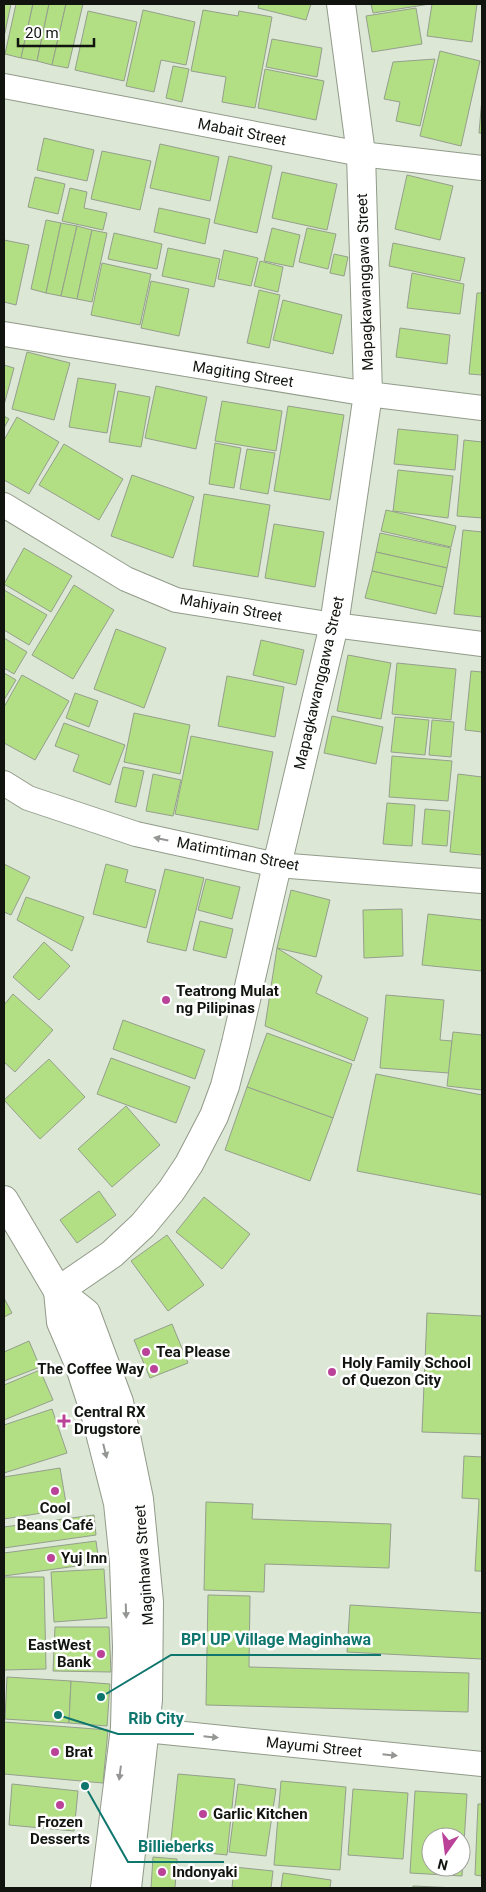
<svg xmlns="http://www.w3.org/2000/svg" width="486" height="1892" viewBox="0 0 486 1892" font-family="Roboto,sans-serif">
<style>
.building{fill:#b2df83;stroke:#959f8d;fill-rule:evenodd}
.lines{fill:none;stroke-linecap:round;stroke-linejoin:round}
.minor-casing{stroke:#929b8a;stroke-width:26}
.tertiary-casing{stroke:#929b8a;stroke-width:30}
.minor{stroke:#fff;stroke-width:24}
.tertiary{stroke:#fff;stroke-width:28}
.oneway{fill:#949693}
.poi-dot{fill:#ba4399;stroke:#fff;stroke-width:2}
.labels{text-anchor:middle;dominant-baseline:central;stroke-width:5;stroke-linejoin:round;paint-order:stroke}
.street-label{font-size:15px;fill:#12150f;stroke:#fff}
.poi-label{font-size:15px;font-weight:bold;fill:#12150f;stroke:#fff;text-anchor:start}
.leader{fill:none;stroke:#0f766e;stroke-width:2}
.callout-dot{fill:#0f766e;stroke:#fff;stroke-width:2}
.callout-label{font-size:16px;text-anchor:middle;font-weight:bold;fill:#0f766e;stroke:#fff;stroke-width:5;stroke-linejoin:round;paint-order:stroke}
</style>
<rect width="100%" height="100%" fill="#dde7d5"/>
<g class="building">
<path d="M4,4H11L4,37Z"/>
<path d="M16,4H33L21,58L5,54Z"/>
<path d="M33,4H49L37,61L21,58Z"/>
<path d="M49,4H66L52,65L37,61Z"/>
<path d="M66,4H83L68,68L52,65Z"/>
<path d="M259,4H311L306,20L258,8Z"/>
<path d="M371,4H430L373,13Z"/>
<path d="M432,4H477L472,42L427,36Z"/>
<path d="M416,8L422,44L372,52L366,16Z"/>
<path d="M143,10L195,22L186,65L161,60L154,92L126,86Z"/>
<path d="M203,10L238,16L239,11L272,17L255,108L222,102L226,77L191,71Z"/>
<path d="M88,11L137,22L124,81L75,70Z"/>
<path d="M272,39L322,48L317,77L266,67Z"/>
<path d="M440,51L480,61L461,146L420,136Z"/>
<path d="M435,59L420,126L396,121L400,102L384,99L393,62Z"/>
<path d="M173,66L189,69L182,102L166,98Z"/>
<path d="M265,69L324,81L316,120L258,108Z"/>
<path d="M482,98V133H479Z"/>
<path d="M44,138L94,150L87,181L37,170Z"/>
<path d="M160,144L219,157L210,201L150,188Z"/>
<path d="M102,151L151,161L140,210L91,199Z"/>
<path d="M229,156L272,166L257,233L214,223Z"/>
<path d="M282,172L337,184L327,230L272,218Z"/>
<path d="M407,175L453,186L440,240L395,229Z"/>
<path d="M35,177L65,184L58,214L28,207Z"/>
<path d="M70,188L87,192L84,208L107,213L103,230L62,221Z"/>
<path d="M159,208L210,219L205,244L154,232Z"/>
<path d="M46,220L61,223L46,293L31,289Z"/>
<path d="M61,223L77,226L61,296L46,293Z"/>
<path d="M77,226L92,230L77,299L61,296Z"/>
<path d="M272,228L300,235L293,267L264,261Z"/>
<path d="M307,228L336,234L328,269L299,262Z"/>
<path d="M92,230L107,233L92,302L77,299Z"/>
<path d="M114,233L162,244L157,269L108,259Z"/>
<path d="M4,240L29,245L16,305L4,302Z"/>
<path d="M393,243L465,258L460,281L389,266Z"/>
<path d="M168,248L220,259L214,287L162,276Z"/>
<path d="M224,250L258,258L251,286L218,279Z"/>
<path d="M334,254L348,257L344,276L330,273Z"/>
<path d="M260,261L283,267L278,292L254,286Z"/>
<path d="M102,263L151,274L140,325L91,315Z"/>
<path d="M412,273L464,284L460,314L407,308Z"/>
<path d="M151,281L189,289L179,336L141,328Z"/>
<path d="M259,290L280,295L269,348L247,343Z"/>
<path d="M477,293H482V375L469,374Z"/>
<path d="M283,300L342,315L333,354L273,340Z"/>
<path d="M400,328L450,335L447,364L396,357Z"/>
<path d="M27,352L70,363L54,420L12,409Z"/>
<path d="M4,365L14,368L4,405Z"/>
<path d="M78,378L116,384L107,433L69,427Z"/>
<path d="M156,386L207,397L196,449L145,438Z"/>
<path d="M118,391L150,397L141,447L109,442Z"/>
<path d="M222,401L282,411L276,451L215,441Z"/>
<path d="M288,406L344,415L330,500L274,491Z"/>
<path d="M4,416L9,419L4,428Z"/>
<path d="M17,417L59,442L29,494L4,480V440Z"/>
<path d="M398,429L458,435L455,470L394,464Z"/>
<path d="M464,440L482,442V518L457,516Z"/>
<path d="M215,443L241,448L234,488L209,484Z"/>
<path d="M64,444L123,479L99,520L39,485Z"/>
<path d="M247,449L275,453L268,494L240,489Z"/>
<path d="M398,470L453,476L448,518L393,511Z"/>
<path d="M132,475L194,497L173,558L111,536Z"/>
<path d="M204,494L270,505L258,577L193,566Z"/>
<path d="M386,510L456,526L451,547L381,531Z"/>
<path d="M274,524L324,532L315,587L265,578Z"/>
<path d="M463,530L482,532V617L454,614Z"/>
<path d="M380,533L451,548L447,568L376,552Z"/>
<path d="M24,548L72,576L51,612L4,584Z"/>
<path d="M376,552L447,568L443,587L372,571Z"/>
<path d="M372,571L443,587L436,614L365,598Z"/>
<path d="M74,585L114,610L73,679L32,655Z"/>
<path d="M4,590L47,615L29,645L4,630Z"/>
<path d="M116,629L166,648L144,708L94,689Z"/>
<path d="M4,638L27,652L14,674L4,668Z"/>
<path d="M261,640L304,650L296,685L253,675Z"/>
<path d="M348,655L391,663L381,719L337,711Z"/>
<path d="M397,663L456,669L451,720L392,714Z"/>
<path d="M471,671L482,672V732L465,730Z"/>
<path d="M4,673L16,680L4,700Z"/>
<path d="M22,675L69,701L35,760L4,743V707Z"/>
<path d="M227,676L284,687L275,737L218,726Z"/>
<path d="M75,693L98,701L89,727L66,718Z"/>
<path d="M134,713L190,725L180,774L124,762Z"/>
<path d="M332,716L383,727L376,764L324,753Z"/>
<path d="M395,717L429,720L425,755L391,752Z"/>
<path d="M432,720L454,722L451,757L429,755Z"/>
<path d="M64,723L125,745L110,785L73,771L79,755L55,746Z"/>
<path d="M191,736L273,752L258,830L175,814Z"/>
<path d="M392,756L452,761L448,801L389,797Z"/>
<path d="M123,767L144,771L136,807L115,802Z"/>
<path d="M153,774L181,780L173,816L146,811Z"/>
<path d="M458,774L482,777V855L450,852Z"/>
<path d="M387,803L415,805L412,846L383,844Z"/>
<path d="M425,809L450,811L447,846L422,844Z"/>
<path d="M4,864L30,877L11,915L4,912Z"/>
<path d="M106,864L128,870L125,882L156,890L146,928L93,914Z"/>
<path d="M165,869L204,878L186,951L147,942Z"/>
<path d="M206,879L240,887L232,919L198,910Z"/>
<path d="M291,890L330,900L316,957L277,948Z"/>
<path d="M26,897L84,917L72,951L17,920Z"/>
<path d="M402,909L403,956L364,958L363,910Z"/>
<path d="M428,914L482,920V971L422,965Z"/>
<path d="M200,921L233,929L226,958L193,950Z"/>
<path d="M44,942L70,966L39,1000L13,977Z"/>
<path d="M277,948L322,976L316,993L368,1018L354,1061L265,1026Z"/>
<path d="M13,994L53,1030L15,1072L4,1062V1005Z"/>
<path d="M386,995L444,1000L440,1040L452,1041L449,1073L380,1068Z"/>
<path d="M123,1020L205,1050L195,1079L113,1049Z"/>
<path d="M453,1032L482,1035V1090L447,1086Z"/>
<path d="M267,1033L352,1064L333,1118L247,1087Z"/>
<path d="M111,1058L190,1087L176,1123L97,1094Z"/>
<path d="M49,1059L85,1097L40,1139L4,1100Z"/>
<path d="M376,1074L482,1095V1195L357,1171Z"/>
<path d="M247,1087L333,1118L310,1181L225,1150Z"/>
<path d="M126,1106L160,1145L112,1187L78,1149Z"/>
<path d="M99,1191L116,1215L77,1243L60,1220Z"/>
<path d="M204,1197L250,1234L222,1269L176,1232Z"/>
<path d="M167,1235L204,1285L168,1311L131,1261Z"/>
<path d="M4,1298L12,1313L4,1317Z"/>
<path d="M427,1313L482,1316V1434L422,1432Z"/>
<path d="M172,1324L188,1363L150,1378L134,1340Z"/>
<path d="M29,1341L40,1367L4,1381V1352Z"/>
<path d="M40,1370L53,1400L4,1420V1385Z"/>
<path d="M52,1409L67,1453L4,1473V1425Z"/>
<path d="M464,1456L482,1457V1571H475L479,1499L462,1498Z"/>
<path d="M60,1468L67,1509L4,1519V1477Z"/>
<path d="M206,1502L253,1504L252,1519L391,1524L389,1568L265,1564L264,1592L204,1590Z"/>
<path d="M94,1515L96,1535L4,1548V1527Z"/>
<path d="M96,1541L99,1563L4,1576V1553Z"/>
<path d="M104,1569L107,1618L54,1622L51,1572Z"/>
<path d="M4,1577H44L46,1669L4,1670Z"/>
<path d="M208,1595L250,1596L249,1667L469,1673L468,1712L206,1705Z"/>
<path d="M350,1605L482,1613V1659L347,1652Z"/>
<path d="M55,1627H109L111,1672L53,1671Z"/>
<path d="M7,1677L71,1681L69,1723L5,1719Z"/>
<path d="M71,1681L110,1684L107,1726L69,1723Z"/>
<path d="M4,1722L108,1730L103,1783L4,1774Z"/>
<path d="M178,1774L235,1779L227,1855L170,1849Z"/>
<path d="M281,1781L346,1787L340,1870L274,1865Z"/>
<path d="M12,1784L78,1791L74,1831L9,1825Z"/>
<path d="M238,1784L276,1789L266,1856L229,1852Z"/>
<path d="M353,1789L408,1793L403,1859L348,1855Z"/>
<path d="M415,1791L467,1794L462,1876L410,1873ZM431,1837H461V1867H431Z"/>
<path d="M478,1804H482V1876L475,1875Z"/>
<path d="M153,1857L177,1859L175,1888H151Z"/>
<path d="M234,1867L273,1871L271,1888H232Z"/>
<path d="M283,1873L331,1880L330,1888H281Z"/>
<path d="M413,1886L457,1888H412Z"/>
</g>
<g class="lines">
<g class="minor-casing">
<g id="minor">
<path d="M4,86L361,154L482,168"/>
<path d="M4,334L368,394L482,408"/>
<path d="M4,505L126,579L176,600L334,625L482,644"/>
<path d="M4,783L28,798L136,834L277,865L482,881"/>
<path d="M145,1730L482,1764"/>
</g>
</g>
<g class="tertiary-casing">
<g id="tertiary">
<path d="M4,1200L58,1291L86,1313L119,1402L139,1499L149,1602L148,1700L127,1888"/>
<path d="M58,1291L112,1254L143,1225L171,1191L189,1164L214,1116L225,1086L236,1043L277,865L334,625L368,394L361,154L341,4"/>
<path d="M58,1291L61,1322L79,1364L95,1413L118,1503L124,1562L127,1647L125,1728L105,1888"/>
</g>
</g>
<use href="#minor" class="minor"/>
<use href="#tertiary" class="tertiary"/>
</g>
<defs><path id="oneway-solid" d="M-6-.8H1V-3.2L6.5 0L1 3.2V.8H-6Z" transform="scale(1.25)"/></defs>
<g class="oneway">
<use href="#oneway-solid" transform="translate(161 839) rotate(-168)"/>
<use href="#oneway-solid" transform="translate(105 1451) rotate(76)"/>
<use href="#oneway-solid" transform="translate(126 1611) rotate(88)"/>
<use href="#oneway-solid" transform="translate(211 1737) rotate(6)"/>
<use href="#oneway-solid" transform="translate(390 1755) rotate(6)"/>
<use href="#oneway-solid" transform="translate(120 1773) rotate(97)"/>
</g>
<g class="poi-dot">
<circle cx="166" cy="1000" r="5"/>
<circle cx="146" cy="1352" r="5"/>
<circle cx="154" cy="1369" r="5"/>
<circle cx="332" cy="1372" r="5"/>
<path d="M61.5 1413.5h5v5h5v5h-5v5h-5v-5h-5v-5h5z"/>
<circle cx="55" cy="1491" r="5"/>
<circle cx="51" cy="1558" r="5"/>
<circle cx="101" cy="1654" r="5"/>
<circle cx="55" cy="1752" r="5"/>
<circle cx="60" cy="1805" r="5"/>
<circle cx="203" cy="1814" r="5"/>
<circle cx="162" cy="1872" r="5"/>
</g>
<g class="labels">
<g class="street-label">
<text transform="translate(242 132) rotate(11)">Mabait Street</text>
<text transform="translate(365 282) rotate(-92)">Mapagkawanggawa Street</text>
<text transform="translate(243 374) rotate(9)">Magiting Street</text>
<text transform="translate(231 608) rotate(10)">Mahiyain Street</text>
<text transform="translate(319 683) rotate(-77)">Mapagkawanggawa Street</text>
<text transform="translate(238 854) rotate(11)">Matimtiman Street</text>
<text transform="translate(144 1565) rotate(-94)">Maginhawa Street</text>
<text transform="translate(314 1747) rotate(6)">Mayumi Street</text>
</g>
<g class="poi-label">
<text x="176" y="991">Teatrong Mulat<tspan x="176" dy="17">ng Pilipinas</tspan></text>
<text x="156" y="1352">Tea Please</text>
<text x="342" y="1363">Holy Family School<tspan x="342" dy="17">of Quezon City</tspan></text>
<text x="144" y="1369" text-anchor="end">The Coffee Way</text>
<text x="74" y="1412">Central RX<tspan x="74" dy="17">Drugstore</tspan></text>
<text x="55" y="1508" text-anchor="middle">Cool<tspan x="55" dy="17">Beans Café</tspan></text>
<text x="61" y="1558">Yuj Inn</text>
<text x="91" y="1645" text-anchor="end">EastWest<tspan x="91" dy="17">Bank</tspan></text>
<text x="65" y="1752">Brat</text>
<text x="213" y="1814">Garlic Kitchen</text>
<text x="60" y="1822" text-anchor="middle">Frozen<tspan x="60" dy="17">Desserts</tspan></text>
<text x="172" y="1872">Indonyaki</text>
</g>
</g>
<path class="leader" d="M101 1697L171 1655H381M58 1715L118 1734H194M85 1786L128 1862H224"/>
<g class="callout-dot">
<circle cx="101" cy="1697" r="5"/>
<circle cx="58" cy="1715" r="5"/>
<circle cx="85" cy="1786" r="5"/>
</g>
<g class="callout-label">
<text x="276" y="1645">BPI UP Village Maginhawa</text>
<text x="156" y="1724">Rib City</text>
<text x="176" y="1852">Billieberks</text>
</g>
<rect width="486" height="1892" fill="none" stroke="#12150f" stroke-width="10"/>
<g transform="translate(446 1852) rotate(194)"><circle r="24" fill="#ffffff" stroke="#a0a19f"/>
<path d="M0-4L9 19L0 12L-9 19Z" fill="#ba4399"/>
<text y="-8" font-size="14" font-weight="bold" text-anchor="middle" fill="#12150f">N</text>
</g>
<path d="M18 38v8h76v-8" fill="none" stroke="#12150f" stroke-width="2.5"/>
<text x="25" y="38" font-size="15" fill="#12150f" stroke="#ffffff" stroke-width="4" paint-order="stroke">20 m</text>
</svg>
